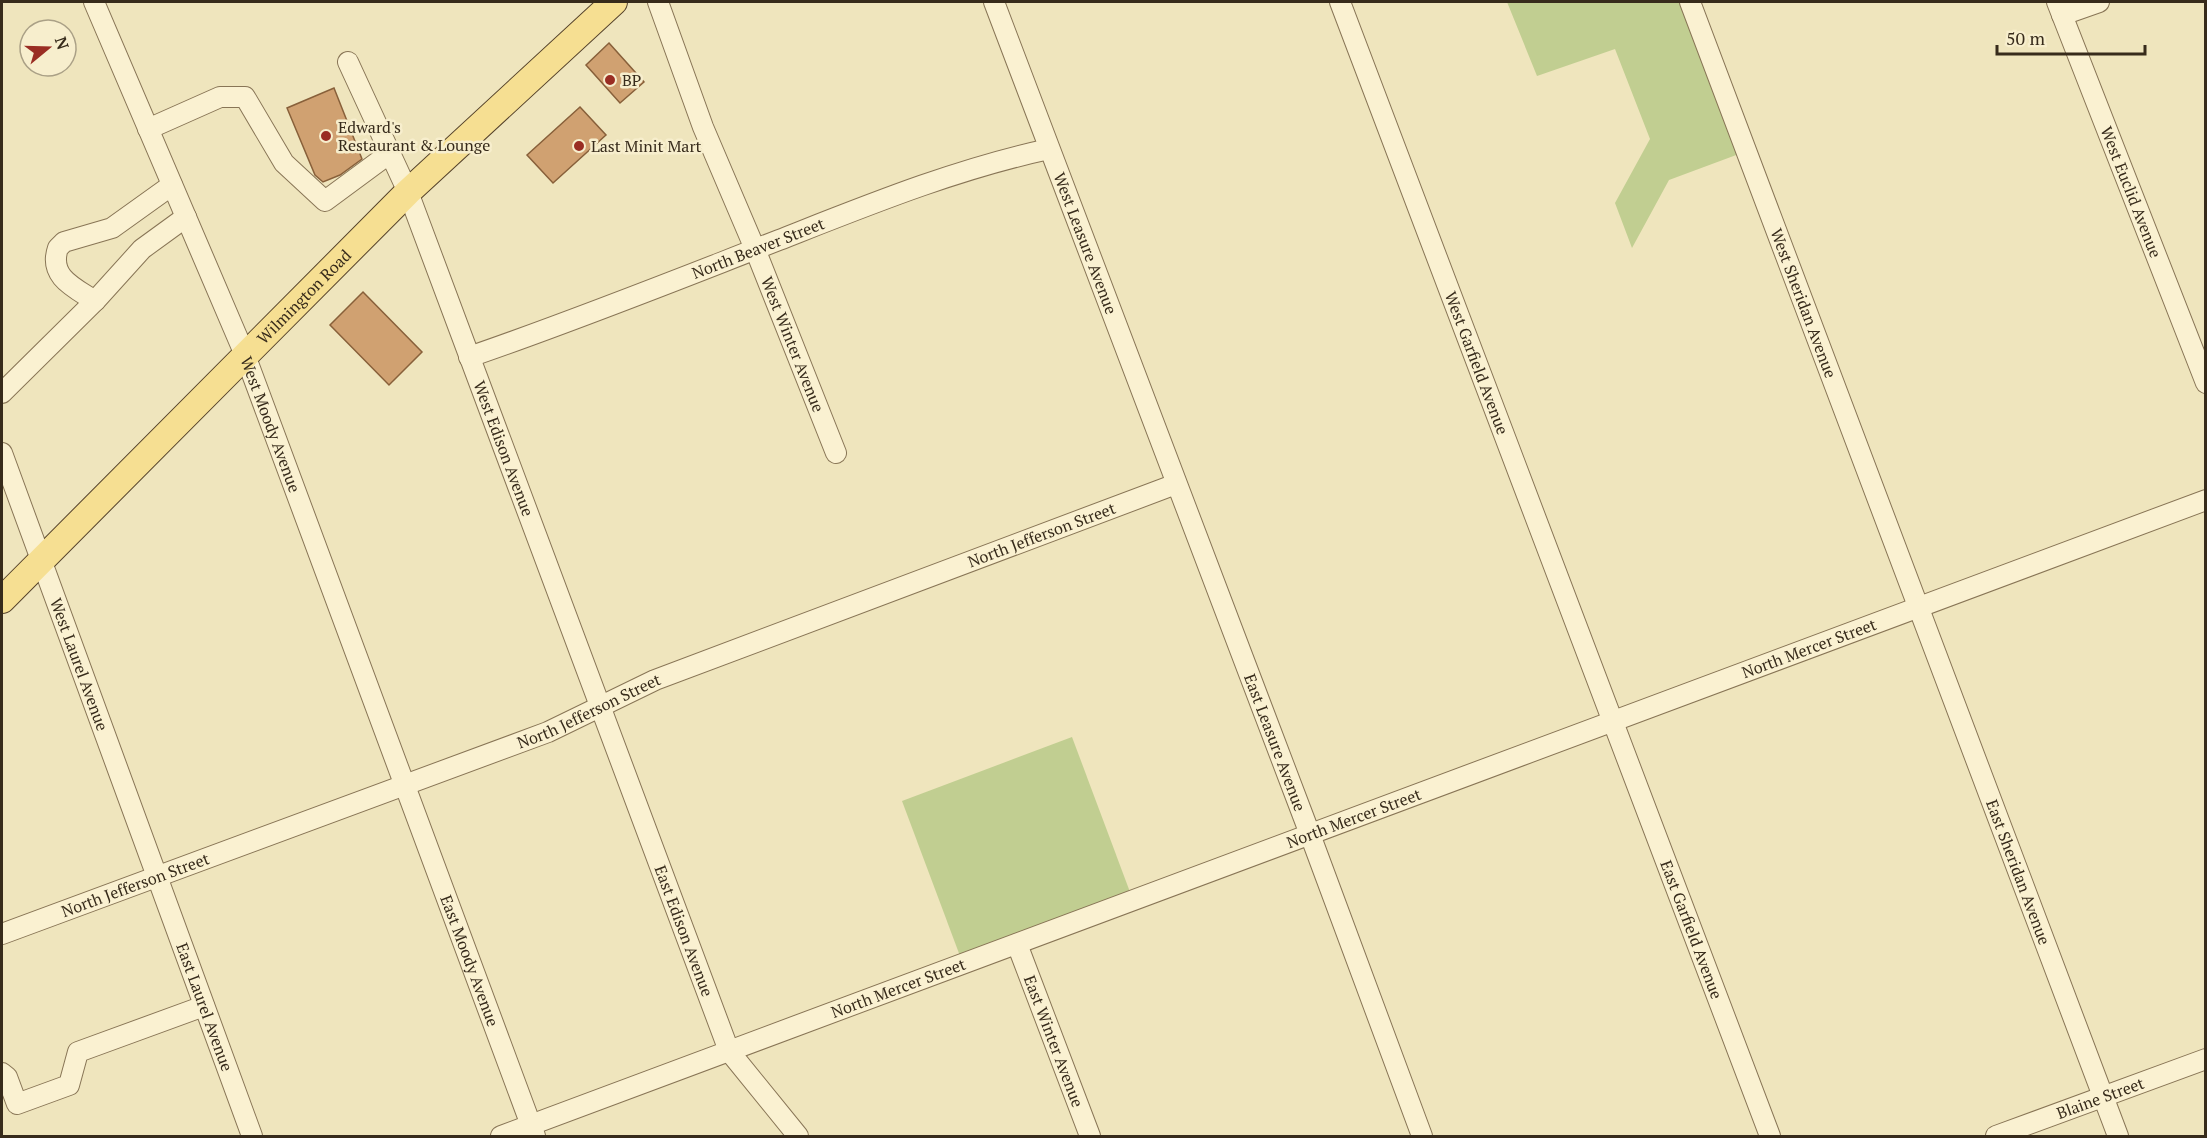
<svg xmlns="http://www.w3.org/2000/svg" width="2207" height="1138" viewBox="0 0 2207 1138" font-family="'PT Serif',serif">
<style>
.green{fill:#c1ce91}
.building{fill:#d0a171;stroke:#88603a;stroke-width:1.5}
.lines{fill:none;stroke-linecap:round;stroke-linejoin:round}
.minor-casing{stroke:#887556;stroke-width:22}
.major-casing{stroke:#55422a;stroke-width:28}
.minor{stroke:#faf1d1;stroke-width:20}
.major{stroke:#f6df92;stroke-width:26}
.poi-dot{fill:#9a2d23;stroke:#f7eecd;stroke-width:2}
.labels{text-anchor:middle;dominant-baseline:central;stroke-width:5;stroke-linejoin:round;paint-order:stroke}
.poi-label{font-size:16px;fill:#372b1b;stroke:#f7eecd;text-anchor:start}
.street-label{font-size:16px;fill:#372b1b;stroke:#f7eecd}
</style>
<rect width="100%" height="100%" fill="#efe5bd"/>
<g class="green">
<path d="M1507,2H1690L1747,151L1669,180L1632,248L1615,203L1650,139L1615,49L1537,76Z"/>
<path d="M1072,737L1133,900L963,964L902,801Z"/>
</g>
<g class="building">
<path d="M609,43L644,82L620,103L586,65Z"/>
<path d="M334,88L362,159L340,175L323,182L315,175L287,108Z"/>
<path d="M580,107L606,135L553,183L527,155Z"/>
<path d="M363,292L422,352L389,385L330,325Z"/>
</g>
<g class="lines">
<g class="minor-casing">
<g id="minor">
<path id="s1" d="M94,2L245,355L535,1136"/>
<path id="s2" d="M658,2L703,127L755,249L836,453"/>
<path id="s3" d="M994,2L1305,821L1422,1136"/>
<path id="s4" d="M1340,2L1770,1136"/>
<path id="s5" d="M1690,2L2118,1136"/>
<path id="s6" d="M2057,2L2206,383"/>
<path d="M2062,15L2099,2"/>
<path id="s7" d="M348,62L408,192L729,1051L798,1136"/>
<path d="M148,129L220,97H245L284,163L325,201L390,153"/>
<path d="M95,301C75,288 48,277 58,248L64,242L112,228L172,185"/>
<path id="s8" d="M469,357C574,321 676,280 779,240C868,205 956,169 1049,149"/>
<path d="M2,393L95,301L142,249L186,217"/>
<path id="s9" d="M2,453L252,1136"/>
<path id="s10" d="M2,934L548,732L655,680L1176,484"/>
<path id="s11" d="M1017,944L1090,1136"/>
<path d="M2,1073L7,1077L17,1104L69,1085L78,1052L204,1006"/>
<path id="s12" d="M501,1136L2206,500"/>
<path id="s13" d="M1996,1136L2206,1059"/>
</g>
</g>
<g class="major-casing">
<g id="major">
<path id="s14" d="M2,600L408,192L614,2"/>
</g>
</g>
<use href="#minor" class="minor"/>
<use href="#major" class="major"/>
</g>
<g class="poi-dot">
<circle cx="610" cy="80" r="6"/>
<circle cx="326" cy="136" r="6"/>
<circle cx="579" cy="146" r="6"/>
</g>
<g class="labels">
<g class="poi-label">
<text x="622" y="80">BP</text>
<text x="338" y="127">Edward's<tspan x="338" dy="18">Restaurant &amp; Lounge</tspan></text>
<text x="591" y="146">Last Minit Mart</text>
</g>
<g class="street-label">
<text stroke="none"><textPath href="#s6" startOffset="204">West Euclid Avenue</textPath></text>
<text stroke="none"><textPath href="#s3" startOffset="258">West Leasure Avenue</textPath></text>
<text stroke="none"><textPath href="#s8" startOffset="309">North Beaver Street</textPath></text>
<text stroke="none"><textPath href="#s14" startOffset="428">Wilmington Road</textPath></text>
<text stroke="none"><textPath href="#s5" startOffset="322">West Sheridan Avenue</textPath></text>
<text stroke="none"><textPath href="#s2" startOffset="368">West Winter Avenue</textPath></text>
<text stroke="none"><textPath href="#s4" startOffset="386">West Garfield Avenue</textPath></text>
<text stroke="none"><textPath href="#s1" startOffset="458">West Moody Avenue</textPath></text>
<text stroke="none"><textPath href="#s7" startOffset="417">West Edison Avenue</textPath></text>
<text stroke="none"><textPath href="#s10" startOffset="1114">North Jefferson Street</textPath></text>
<text stroke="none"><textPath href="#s12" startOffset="1396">North Mercer Street</textPath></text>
<text stroke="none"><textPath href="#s9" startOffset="225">West Laurel Avenue</textPath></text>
<text stroke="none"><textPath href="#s10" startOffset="628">North Jefferson Street</textPath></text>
<text stroke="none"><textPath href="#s3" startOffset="792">East Leasure Avenue</textPath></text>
<text stroke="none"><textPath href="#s12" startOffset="910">North Mercer Street</textPath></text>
<text stroke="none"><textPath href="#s5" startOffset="930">East Sheridan Avenue</textPath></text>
<text stroke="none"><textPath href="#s10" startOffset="142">North Jefferson Street</textPath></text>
<text stroke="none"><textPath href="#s4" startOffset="992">East Garfield Avenue</textPath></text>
<text stroke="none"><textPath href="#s7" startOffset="932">East Edison Avenue</textPath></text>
<text stroke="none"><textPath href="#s1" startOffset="1030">East Moody Avenue</textPath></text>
<text stroke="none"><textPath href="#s12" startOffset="424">North Mercer Street</textPath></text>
<text stroke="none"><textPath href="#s9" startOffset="590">East Laurel Avenue</textPath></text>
<text stroke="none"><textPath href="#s11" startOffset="104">East Winter Avenue</textPath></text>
<text stroke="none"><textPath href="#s13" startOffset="111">Blaine Street</textPath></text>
</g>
</g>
<rect width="2207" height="1138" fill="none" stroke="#372b1b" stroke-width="6"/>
<g transform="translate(48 48) rotate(71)"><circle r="28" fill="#f7eecd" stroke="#aaa086" stroke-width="1.5"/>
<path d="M0-4.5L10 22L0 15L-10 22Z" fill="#9a2d23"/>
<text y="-9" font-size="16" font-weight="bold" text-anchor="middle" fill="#372b1b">N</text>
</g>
<path d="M1997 45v9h148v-9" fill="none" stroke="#372b1b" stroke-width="3"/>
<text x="2006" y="45" font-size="18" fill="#372b1b" stroke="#f7eecd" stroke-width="4.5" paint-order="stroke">50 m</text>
</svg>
